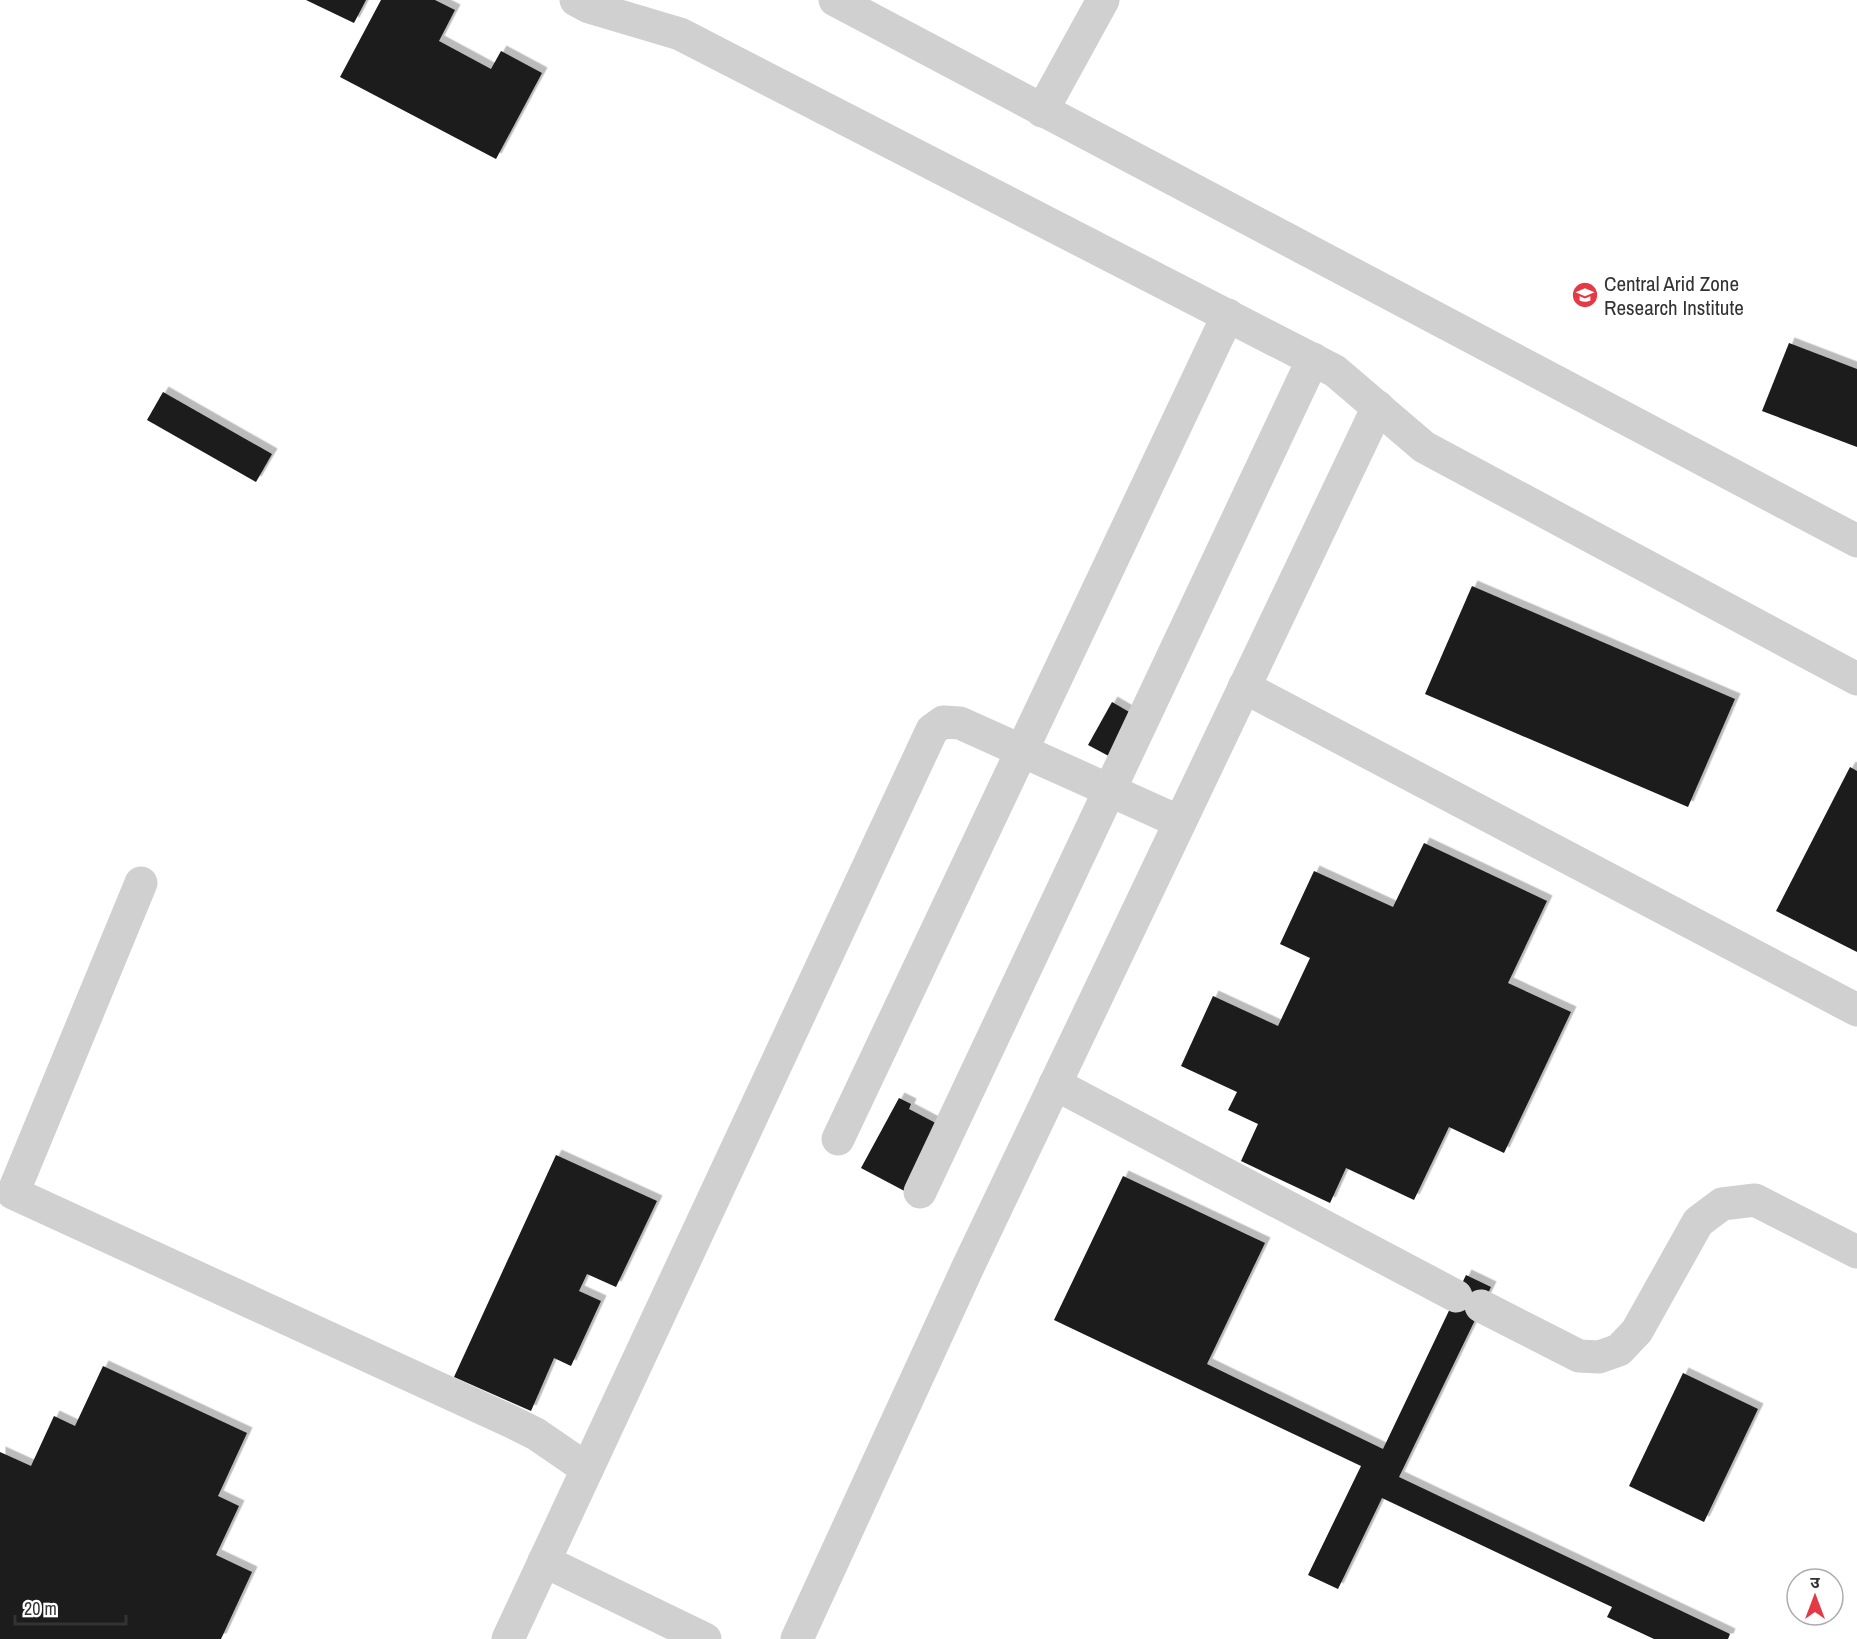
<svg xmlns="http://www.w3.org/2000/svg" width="1857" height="1639" viewBox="0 0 1857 1639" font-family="'Archivo Narrow','Noto Sans Devanagari',sans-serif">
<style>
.building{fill:#1a1a1a;filter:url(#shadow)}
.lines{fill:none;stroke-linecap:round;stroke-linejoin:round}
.minor{stroke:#d0d0d0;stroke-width:33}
.labels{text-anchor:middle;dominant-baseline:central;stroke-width:6;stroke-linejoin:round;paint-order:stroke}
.poi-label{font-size:21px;fill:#333;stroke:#fff;text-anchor:start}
</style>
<defs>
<filter id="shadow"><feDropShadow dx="5.5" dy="-5.5" stdDeviation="0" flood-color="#0004"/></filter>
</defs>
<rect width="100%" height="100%" fill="#fff"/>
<g class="building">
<path d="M306,0H366L354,23Z"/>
<path d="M381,0H435L455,10L439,41L491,69L501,51L542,73L496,159L340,77Z"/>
<path d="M1789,343L1857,369V447L1762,411Z"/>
<path d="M163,392L272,454L256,482L147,420Z"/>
<path d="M1472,586L1735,699L1688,807L1425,694Z"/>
<path d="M1112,702L1143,720L1120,762L1088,745Z"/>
<path d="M1850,767L1857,771V952L1776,911Z"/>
<path d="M1424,843L1547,901L1508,983L1571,1012L1504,1153L1449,1127L1414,1200L1346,1168L1330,1203L1241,1161L1258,1124L1228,1110L1237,1092L1181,1066L1213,996L1278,1026L1310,958L1280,944L1314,871L1393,907Z"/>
<path d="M899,1098L911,1104L909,1109L947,1129L912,1195L861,1168Z"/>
<path d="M556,1155L657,1201L616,1287L587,1274L579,1291L601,1301L571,1366L554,1358L531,1411L454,1377Z"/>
<path d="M1123,1176L1265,1243L1207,1364L1383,1449L1466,1275L1491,1287L1399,1477L1730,1634L1728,1639H1654L1607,1617L1612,1607L1382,1498L1338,1589L1308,1575L1361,1466L1054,1320Z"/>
<path d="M103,1366L247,1433L218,1496L239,1506L216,1555L252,1572L221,1639H0V1452L31,1466L54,1416L75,1426Z"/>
<path d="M1683,1373L1758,1409L1704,1522L1629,1486Z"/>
</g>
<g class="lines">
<g class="minor">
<path d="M576,0L589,7L680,34L1335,371L1424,447L1857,679"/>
<path d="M835,0L1857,541"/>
<path d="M1042,111L1103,0"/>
<path d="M1244,687L1857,1010"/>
<path d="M141,883L13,1193L512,1422L536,1434L587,1469"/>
<path d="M1055,1084L1456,1296"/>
<path d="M838,1139L1228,315"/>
<path d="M920,1192L1313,359"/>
<path d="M1481,1306L1579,1356L1599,1357L1619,1350L1637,1331L1698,1222L1722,1204L1755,1200L1857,1252"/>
<path d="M544,1561L705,1639"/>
<path d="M508,1639L932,730L943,722L960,723L1180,822"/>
<path d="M797,1639L967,1269L1378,407"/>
</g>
</g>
<defs>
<g id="university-disc" transform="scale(1.35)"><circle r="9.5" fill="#e63946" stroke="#fff"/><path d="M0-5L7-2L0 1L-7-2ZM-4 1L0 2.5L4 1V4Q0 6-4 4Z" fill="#fff"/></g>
</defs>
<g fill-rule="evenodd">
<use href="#university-disc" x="1585" y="295"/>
</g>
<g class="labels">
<g class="poi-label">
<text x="1604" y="283">Central Arid Zone<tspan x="1604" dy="24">Research Institute</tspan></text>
</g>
</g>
<g transform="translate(1815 1597)"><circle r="28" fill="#ffffff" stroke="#adadad" stroke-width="1.5"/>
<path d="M0-4.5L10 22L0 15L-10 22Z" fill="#e63946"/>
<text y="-9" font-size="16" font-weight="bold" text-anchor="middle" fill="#333333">उ</text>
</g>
<path d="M15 1615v9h111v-9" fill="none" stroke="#333333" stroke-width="3"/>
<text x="24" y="1615" font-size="18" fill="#333333" stroke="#ffffff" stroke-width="4.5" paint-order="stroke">20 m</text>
</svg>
